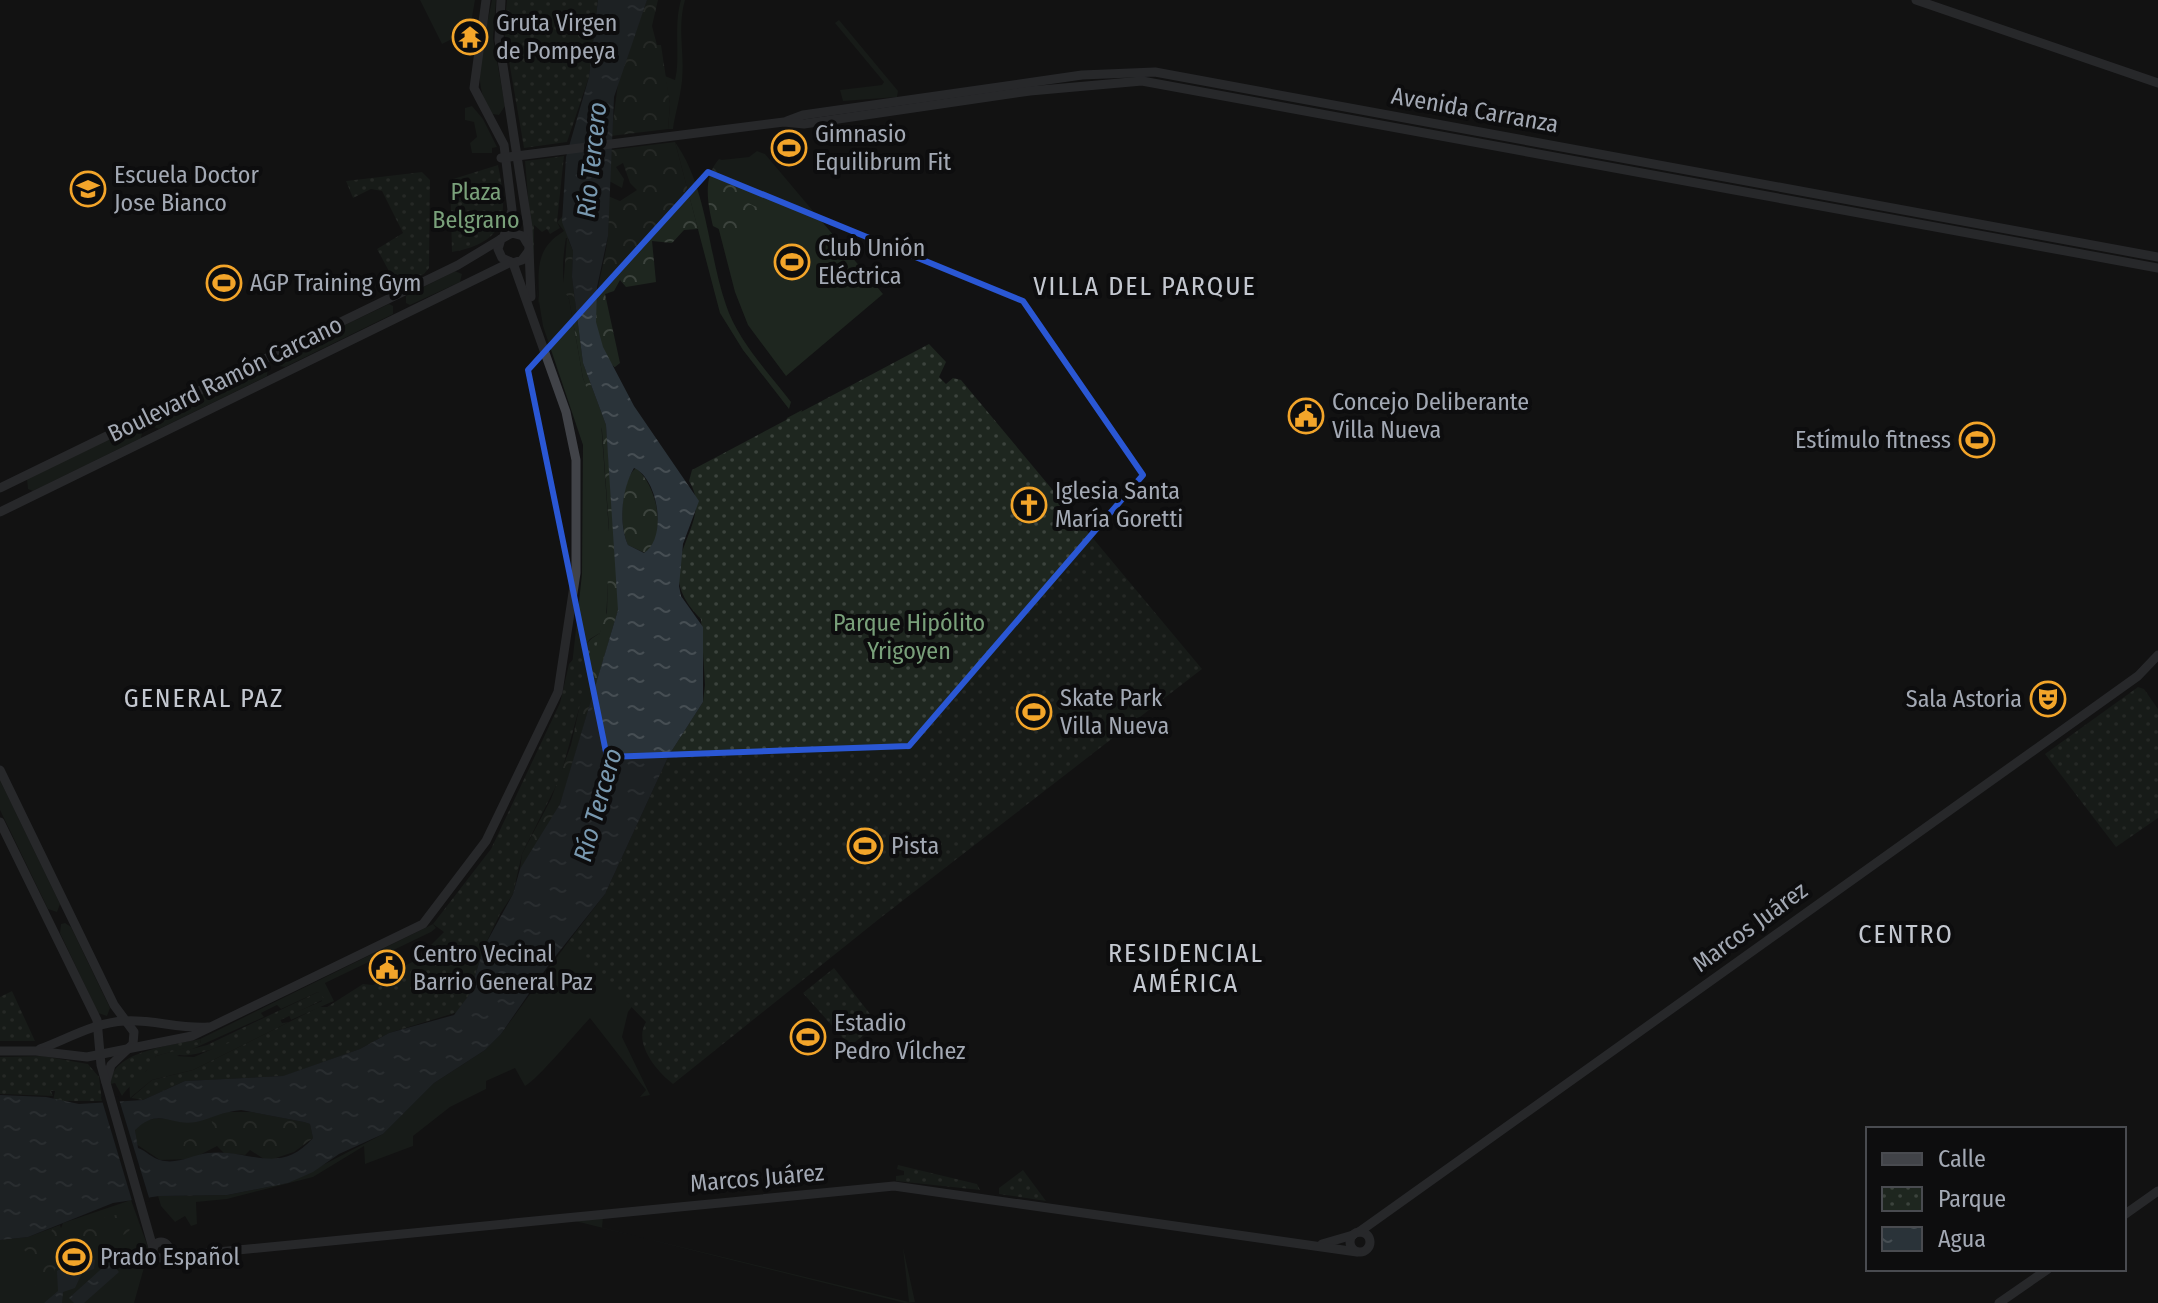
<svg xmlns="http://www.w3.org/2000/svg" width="2158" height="1303" viewBox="0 0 2158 1303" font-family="'Fira Sans Condensed',sans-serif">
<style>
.green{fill:#1e261f}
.forest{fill:url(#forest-crowns)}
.park{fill:url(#park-dots)}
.water{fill:url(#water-ripples);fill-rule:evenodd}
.pier{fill:#121213}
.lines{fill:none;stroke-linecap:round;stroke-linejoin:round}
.stream{stroke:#2a3339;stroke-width:2}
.secondary{stroke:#414348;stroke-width:9}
.marked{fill:none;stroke:#2a57d4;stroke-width:6;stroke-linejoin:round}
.labels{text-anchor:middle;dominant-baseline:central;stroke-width:8;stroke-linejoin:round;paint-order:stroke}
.poi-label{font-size:24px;fill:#a3a9b4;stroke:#0d0d0e;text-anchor:start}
.street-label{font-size:24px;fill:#a3a9b4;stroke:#0d0d0e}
.park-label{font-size:24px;fill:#79a07a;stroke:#0d0d0e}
.water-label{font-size:26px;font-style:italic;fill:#7999b0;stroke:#0d0d0e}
.neighbourhood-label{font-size:26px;letter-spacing:2px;fill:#c4c8d0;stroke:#0d0d0e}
</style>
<defs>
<pattern id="forest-crowns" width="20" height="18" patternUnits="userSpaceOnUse" patternTransform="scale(2)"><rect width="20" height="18" fill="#1e261f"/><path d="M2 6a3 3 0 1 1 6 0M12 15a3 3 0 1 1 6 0" fill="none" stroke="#3c433d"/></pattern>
<pattern id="park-dots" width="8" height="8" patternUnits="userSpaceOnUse" patternTransform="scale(2)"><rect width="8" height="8" fill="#1e261f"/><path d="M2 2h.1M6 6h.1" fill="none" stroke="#3c433d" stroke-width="1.8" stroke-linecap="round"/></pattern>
<pattern id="water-ripples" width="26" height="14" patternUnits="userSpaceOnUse" patternTransform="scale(2)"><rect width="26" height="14" fill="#2a3339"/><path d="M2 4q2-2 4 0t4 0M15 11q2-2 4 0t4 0" fill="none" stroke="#464e53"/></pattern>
</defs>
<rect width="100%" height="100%" fill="#121213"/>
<g class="green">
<path d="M420,0H475L471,23L450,33L452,39L442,44Z"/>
<path d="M492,0H496L493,38L505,106L499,115L492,114C468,81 485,39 492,0Z"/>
<path d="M681,0H685C677,28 685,53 682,81C680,99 675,114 673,129H668L670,104L665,76L675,80C681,59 673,26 681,0Z"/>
<path d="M839,20L898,91L897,97L843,101L840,90L882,85L884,82L835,23Z"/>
<path d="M472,106L483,119L497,147L492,148V153H472L470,143L477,137L474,122L465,120V108Z"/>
<path d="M675,142C707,186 708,253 726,305C738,341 768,372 791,402L789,409L743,350L720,313Z"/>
<path d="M757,151L765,154L883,294L786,376L748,325L735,292L712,203L721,160L749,157Z"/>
<path d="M563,216L570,239L566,238C563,256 560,283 569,299L583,378L601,421L610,545L606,620L600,633L590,639L572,665L582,574L583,445L543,326L534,271L539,305C539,272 533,250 564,231L557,222Z"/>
<path d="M455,271L462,274L460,282L410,305L406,303V296Z"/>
<path d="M389,304L393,306V314L285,367L279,366L280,356Z"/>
<path d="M261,365L268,367L267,376L159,429L154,427V417Z"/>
<path d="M802,410L655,976L628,1012L622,1037L650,1095L640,1097L646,1090L590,1018C576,1033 538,1079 525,1086L515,1068L486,1081V1089L450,1107L413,1136V1146L365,1164L364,1146L313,1177L227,1199L196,1202L197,1224L191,1226L185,1216L175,1222L161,1206L158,1196L227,1195L288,1183L383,1134L434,1083L485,1050L501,1034L568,942L595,965L629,1004L787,418Z"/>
<path d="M136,426L143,428L141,438L33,491L28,489L27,479Z"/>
<path d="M0,780L60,904L57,912L48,909L0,810Z"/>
<path d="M65,923L71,927L110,1008L107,1016L98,1013L60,933L61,924Z"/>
<path d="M433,924L436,928L431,932L325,983L334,1001L291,1020L289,1015L322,1001L318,992L281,1009L277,1005L261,1013L264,1017L177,1056L194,1057L280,1019L282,1023L289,1022L193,1070L152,1080L130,1098L129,1081L146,1071L156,1056L201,1043L200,1039Z"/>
<path d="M210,1115L214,1126L182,1154L192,1159L160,1160L136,1144L135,1129C152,1113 164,1120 184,1121C192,1122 202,1117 210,1115Z"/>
<path d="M131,1200L149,1250L134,1303H0V1240L28,1237L60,1225L61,1228L63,1223Z"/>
<path d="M603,1217L602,1228L909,1302L903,1248L915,1302L905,1303L575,1221Z"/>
</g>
<g class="forest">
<path d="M647,0H658L652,26L657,45H661L670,104L668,129L611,136L619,76Z"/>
<path d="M675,142L698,229L684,230L672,243L652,241L656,282L626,287L620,280L614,291L605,294L620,363L615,367C576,335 605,274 608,234C609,222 607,209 608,196L620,201L637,190L630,183L623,163L616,167L624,179L622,188L609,181L610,150Z"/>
<path d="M719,159L730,163C733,181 736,200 757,207L770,200L773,202L763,220V230L752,239L745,234L741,237L734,226L723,231L713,226C708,204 702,178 719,159Z"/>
<path d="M567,237L573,251L572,277L583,363L606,425L619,596L618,610L564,792L556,815L520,869L522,854L551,799L571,745L589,664L607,612L609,528L602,430L583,378L569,299L563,289Z"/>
<path d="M636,468C656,484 669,536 645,553L628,545C619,527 620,480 636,468Z"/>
<path d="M221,1112H252L304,1122L310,1124L313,1138L294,1152L267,1161L250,1150L245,1155L224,1153L217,1146L192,1159L182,1155L184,1142L213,1126L210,1115Z"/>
<path d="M120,1214H127L131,1221L129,1232L55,1269L54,1283L43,1289L35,1285L34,1259L23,1249L21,1242L40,1238L46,1241L53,1228L58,1227L65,1235L64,1229L74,1232L76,1225Z"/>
</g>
<g class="park">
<path d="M507,0H598L589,77L567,142L524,148L504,32Z"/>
<path d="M564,156L557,222L560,228L550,234L547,229L542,232L534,225V267L525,161Z"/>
<path d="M498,165C508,214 508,242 452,252L450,180Z"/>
<path d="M422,172L430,180L429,268L424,274L397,286L377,249L403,233L382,191L371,189L353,198L346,181Z"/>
<path d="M929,344L946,362L939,377L946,384L953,378L961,380L1202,669L879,919L673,1084C656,1071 633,1043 646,1022L568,942L605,894L669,755L703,702L705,685L701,619C643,562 718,528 689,481L692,470Z"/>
<path d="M600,633L560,778L522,854L513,894L500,914L484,947L469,995L458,1012L389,1033L360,1049L284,1076L185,1081L143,1100L131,1098L152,1080L193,1070L319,1007H327L363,984L373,985L400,973L401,968L416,960L444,932L433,924L491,849L560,703L569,664L591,639Z"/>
<path d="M2138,687L2144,689L2158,709V818L2116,847L2045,754Z"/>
<path d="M834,968L878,1024L850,1046L803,993Z"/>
<path d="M12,991L35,1041H0V997Z"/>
<path d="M318,992L325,999C301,1009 192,1068 176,1053L207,1045Z"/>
<path d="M200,1039L201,1044L156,1056C152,1070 129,1084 122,1096L115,1083L111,1084C109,1051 175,1045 200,1039Z"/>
<path d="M43,1056L88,1064L99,1077L102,1101H53L55,1091H51L53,1096L0,1094V1057Z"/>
<path d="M898,1165L977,1184L980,1190L896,1181V1176L904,1175V1171L897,1169Z"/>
<path d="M1023,1170L1046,1201L999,1194V1188Z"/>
</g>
<g class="water">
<path d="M598,0H647L614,97L608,236L597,287L596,322L603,347L634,406L699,501L683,544L679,586L681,596L703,627V702L669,755L605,894L550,963L501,1034L485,1050L434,1083L383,1134L339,1154L313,1172L288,1183L227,1195L159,1196L113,1203L28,1237L0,1240V1095L46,1097L79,1104L143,1100L185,1081L283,1076L360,1049L389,1033L454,1015L469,995L484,947L513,894L520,869L560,804L618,610L606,425L583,363L572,277L573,251L562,222L566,157L589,77ZM634,468C658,478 668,538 644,553L628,545C618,523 622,488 634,468ZM241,1110L304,1122L310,1124L313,1138C279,1177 248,1148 208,1153C192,1155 177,1165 160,1160C152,1158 146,1151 138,1148L135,1130C160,1106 170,1127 196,1122C213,1118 221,1112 241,1110Z"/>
<path d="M85,1255L95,1260L94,1269L82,1273L75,1288L63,1292L62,1303H44L58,1291L57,1271Z"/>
<path d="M109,1262L119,1272L84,1303H74L69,1298Z"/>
</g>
<path class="pier" d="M118,1096L150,1201L133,1204L101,1097Z"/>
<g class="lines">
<g class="stream">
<path d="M458,220L461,226L469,221L473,228H479"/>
<path d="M482,228L503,217"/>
</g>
<g class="secondary">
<path d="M486,0L474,88L504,145L512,210L504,236"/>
<path d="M501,0L499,40L528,227L531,297"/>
<path d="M1916,0L2158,83"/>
<path d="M787,121L803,115L1082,75L1155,72L2158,257"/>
<path d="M501,158L784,122L804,124L1030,91L1142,81L2158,268"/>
<path d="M527,243L523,236L512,233L501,239L498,249L502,258L513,263L522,260L528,252"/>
<path d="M0,488L458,265L501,239"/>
<path d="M0,512L511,262"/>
<path d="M0,770L114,1005L134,1032L133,1044L111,1065L106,1082"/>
<path d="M0,822L97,1020L101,1065L153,1248"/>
<path d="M40,1049C67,1039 96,1022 125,1021C152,1019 179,1029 208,1027"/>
<path d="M0,1051H36L87,1057L192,1036L423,924L486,841L558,692L576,573V460L566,412L513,263"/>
<path d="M2124,1215L2158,1191"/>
<circle cx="1360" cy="1242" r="10"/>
<path d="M1359,1232L2138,676L2158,655"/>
<circle cx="161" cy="1250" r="8"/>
<path d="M1322,1244L1353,1235"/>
<path d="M166,1257L894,1186L1357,1252"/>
<path d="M1999,1303L2048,1269"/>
</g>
</g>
<path d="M0 0H2158V1303H0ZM708,172L1023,301L1143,475L909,746L607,757L528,370Z" fill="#121213" fill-opacity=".55" fill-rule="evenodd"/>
<path class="marked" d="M708,172L1023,301L1143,475L909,746L607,757L528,370Z"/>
<defs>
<g id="temple-ring" transform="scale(1.8)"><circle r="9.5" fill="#0d0d0e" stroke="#f3a52a" stroke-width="1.5"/><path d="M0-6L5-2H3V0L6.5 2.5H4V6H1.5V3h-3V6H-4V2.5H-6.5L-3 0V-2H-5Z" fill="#f3a52a"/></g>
<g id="stadium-ring" transform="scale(1.8)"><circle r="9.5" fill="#0d0d0e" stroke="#f3a52a" stroke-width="1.5"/><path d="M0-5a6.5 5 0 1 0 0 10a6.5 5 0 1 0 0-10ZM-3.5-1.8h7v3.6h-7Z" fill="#f3a52a"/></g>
<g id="school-ring" transform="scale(1.8)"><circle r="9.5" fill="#0d0d0e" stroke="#f3a52a" stroke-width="1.5"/><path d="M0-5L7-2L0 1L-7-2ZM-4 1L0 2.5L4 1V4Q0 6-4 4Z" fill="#f3a52a"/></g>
<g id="civic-ring" transform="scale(1.8)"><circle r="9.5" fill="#0d0d0e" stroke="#f3a52a" stroke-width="1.5"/><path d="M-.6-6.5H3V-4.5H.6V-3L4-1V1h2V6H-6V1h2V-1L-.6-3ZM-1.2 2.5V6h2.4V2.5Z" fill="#f3a52a"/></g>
<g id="church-ring" transform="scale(1.8)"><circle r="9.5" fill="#0d0d0e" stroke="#f3a52a" stroke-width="1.5"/><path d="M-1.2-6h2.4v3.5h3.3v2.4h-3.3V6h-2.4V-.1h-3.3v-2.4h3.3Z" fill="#f3a52a"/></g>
<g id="theatre-ring" transform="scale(1.8)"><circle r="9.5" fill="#0d0d0e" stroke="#f3a52a" stroke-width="1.5"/><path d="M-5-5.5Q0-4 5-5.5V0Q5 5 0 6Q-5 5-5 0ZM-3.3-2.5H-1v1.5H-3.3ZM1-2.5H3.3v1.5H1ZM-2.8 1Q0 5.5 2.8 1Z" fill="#f3a52a"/></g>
</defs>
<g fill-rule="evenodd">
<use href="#temple-ring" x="470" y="37"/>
<use href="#stadium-ring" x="789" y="148"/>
<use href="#school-ring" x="88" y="189"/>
<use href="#stadium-ring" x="792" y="262"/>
<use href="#stadium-ring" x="224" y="283"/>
<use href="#civic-ring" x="1306" y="416"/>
<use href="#stadium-ring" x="1977" y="440"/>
<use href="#church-ring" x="1029" y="505"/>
<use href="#theatre-ring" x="2048" y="699"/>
<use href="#stadium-ring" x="1034" y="712"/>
<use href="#stadium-ring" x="865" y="846"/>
<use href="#civic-ring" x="387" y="968"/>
<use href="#stadium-ring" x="808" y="1037"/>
<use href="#stadium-ring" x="74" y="1257"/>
</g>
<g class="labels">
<g class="poi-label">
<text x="496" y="23">Gruta Virgen<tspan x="496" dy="28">de Pompeya</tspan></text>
<text x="815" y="134">Gimnasio<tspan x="815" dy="28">Equilibrum Fit</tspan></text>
<text x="114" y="175">Escuela Doctor<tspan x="114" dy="28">Jose Bianco</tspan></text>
<text x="818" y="248">Club Unión<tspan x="818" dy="28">Eléctrica</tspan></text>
<text x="250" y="283">AGP Training Gym</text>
<text x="1332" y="402">Concejo Deliberante<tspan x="1332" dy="28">Villa Nueva</tspan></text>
<text x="1951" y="440" text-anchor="end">Estímulo fitness</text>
<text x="1055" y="491">Iglesia Santa<tspan x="1055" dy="28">María Goretti</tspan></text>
<text x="1060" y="698">Skate Park<tspan x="1060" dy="28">Villa Nueva</tspan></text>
<text x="2022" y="699" text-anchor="end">Sala Astoria</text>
<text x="891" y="846">Pista</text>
<text x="413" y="954">Centro Vecinal<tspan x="413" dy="28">Barrio General Paz</tspan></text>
<text x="834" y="1023">Estadio<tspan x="834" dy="28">Pedro Vílchez</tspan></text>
<text x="100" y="1257">Prado Español</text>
</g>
<g class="street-label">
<text transform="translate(1475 110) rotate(10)">Avenida Carranza</text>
<text transform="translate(225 379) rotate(-26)">Boulevard Ramón Carcano</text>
<text transform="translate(1750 927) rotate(-36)">Marcos Juárez</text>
<text transform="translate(757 1178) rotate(-5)">Marcos Juárez</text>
</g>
<g class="park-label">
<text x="476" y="192">Plaza<tspan x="476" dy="28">Belgrano</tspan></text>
<text x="909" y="623">Parque Hipólito<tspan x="909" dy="28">Yrigoyen</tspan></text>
</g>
<g class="water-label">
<text transform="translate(592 160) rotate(-84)">Río Tercero</text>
<text transform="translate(598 805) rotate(-74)">Río Tercero</text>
</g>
<g class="neighbourhood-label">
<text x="1145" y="286">VILLA DEL PARQUE</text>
<text x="204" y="698">GENERAL PAZ</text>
<text x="1906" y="934">CENTRO</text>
<text x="1186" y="953">RESIDENCIAL<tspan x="1186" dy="30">AMÉRICA</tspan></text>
</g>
</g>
<rect x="1866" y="1127" width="260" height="144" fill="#0d0d0e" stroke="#494b50" stroke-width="2"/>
<rect x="1882" y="1153" width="40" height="12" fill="#414348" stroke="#494b50" stroke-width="2"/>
<text x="1938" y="1167" font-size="24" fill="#a3a9b4">Calle</text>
<rect x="1882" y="1187" width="40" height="24" fill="url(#park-dots)" stroke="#494b50" stroke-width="2"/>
<text x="1938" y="1207" font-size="24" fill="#a3a9b4">Parque</text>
<rect x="1882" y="1227" width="40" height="24" fill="url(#water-ripples)" stroke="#494b50" stroke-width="2"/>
<text x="1938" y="1247" font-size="24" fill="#a3a9b4">Agua</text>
</svg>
